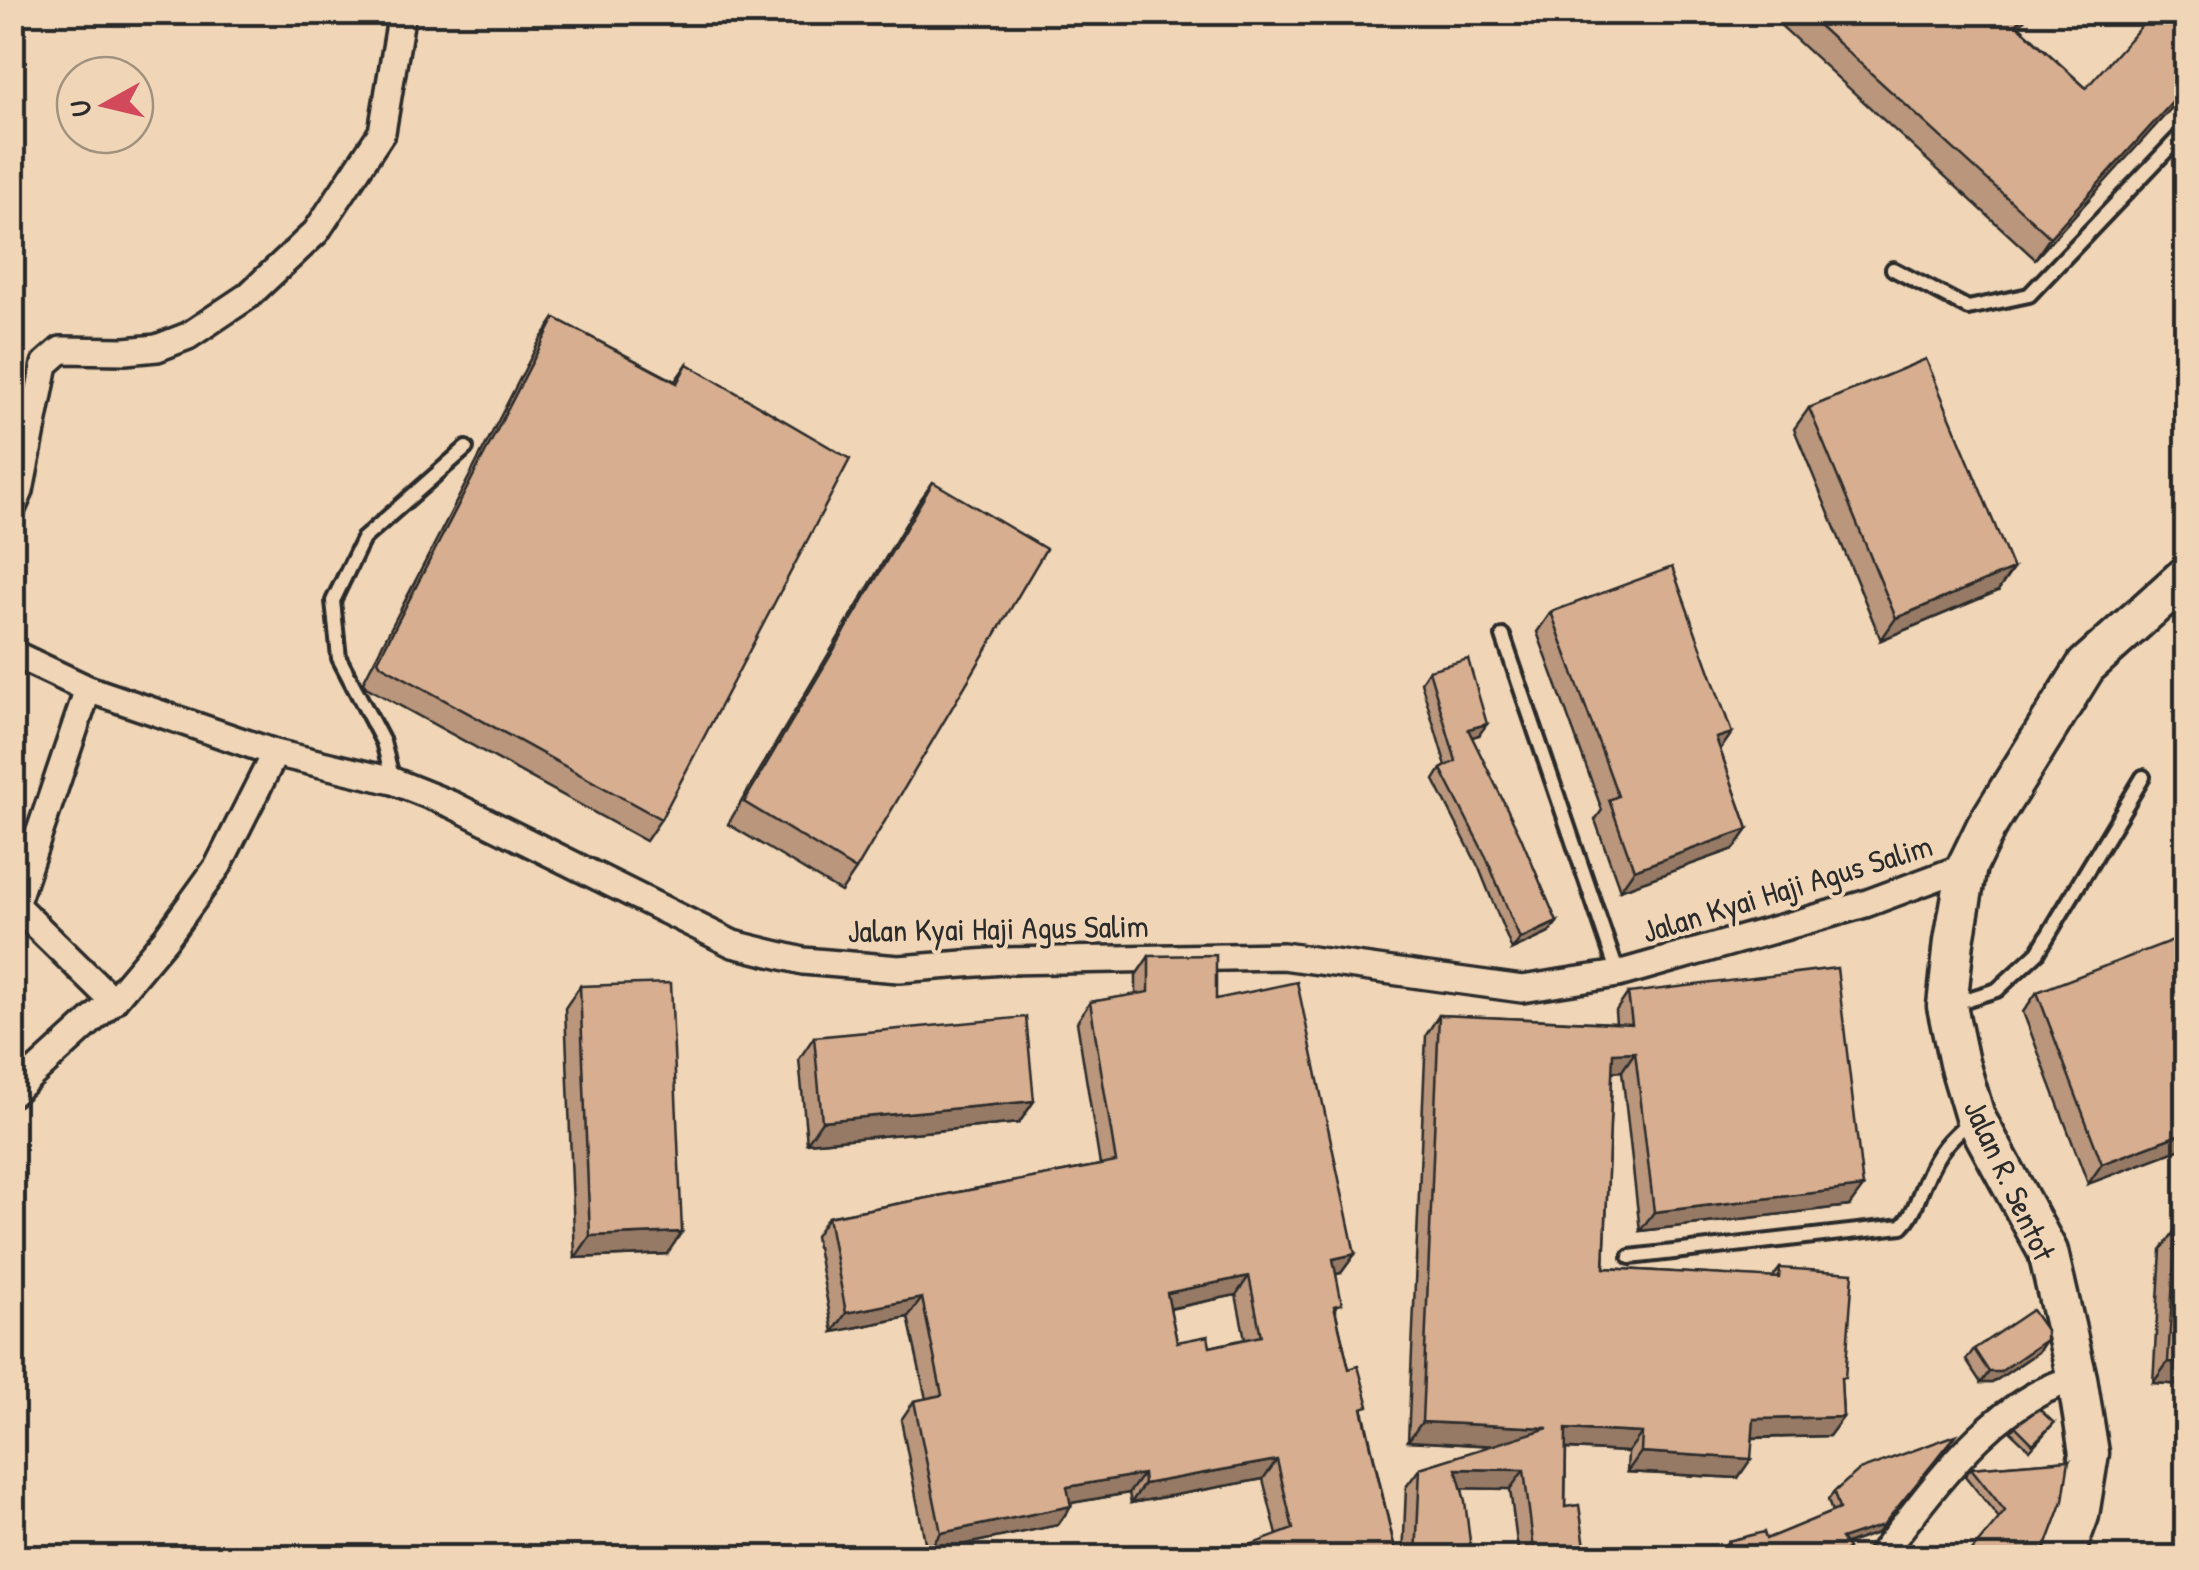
<svg xmlns="http://www.w3.org/2000/svg" width="2199" height="1570" viewBox="0 0 2199 1570" font-family="'Patrick Hand',sans-serif">
<style>
.lines{fill:none;stroke-linecap:round;stroke-linejoin:round}
.lane-casing{stroke:#2b2b2b;stroke-width:20}
.street-casing{stroke:#2b2b2b;stroke-width:32}
.secondary-casing{stroke:#2b2b2b;stroke-width:45}
.lane{stroke:#f0d6b7;stroke-width:12}
.street{stroke:#f0d6b7;stroke-width:25}
.secondary{stroke:#f0d6b7;stroke-width:38}
.wall{fill:#b9967c;stroke:#2b2b2b;stroke-width:2.5;fill-rule:evenodd}
.shaded-wall{fill:#967a65;stroke:#2b2b2b;stroke-width:2.5}
.building{fill:#d7ae90;stroke:#2b2b2b;stroke-width:2.5;fill-rule:evenodd}
.labels{text-anchor:middle;dominant-baseline:central;stroke-width:8;stroke-linejoin:round;paint-order:stroke}
.street-label{font-size:32px;fill:#2b2b2b;stroke:#f0d6b7}
</style>
<rect width="100%" height="100%" fill="#f0d6b7"/>
<filter id="ink" filterUnits="userSpaceOnUse"><feTurbulence type="fractalNoise" baseFrequency=".01" numOctaves="2"/><feDisplacementMap in="SourceGraphic" scale="20" xChannelSelector="R" yChannelSelector="G"/><feConvolveMatrix kernelMatrix="1 2 1 2 8 2 1 2 1" color-interpolation-filters="sRGB"/></filter>
<g filter="url(#ink)">
<g class="lines">
<g class="lane-casing">
<g id="lane">
<path d="M1893,269L1968,308L2029,295L2186,130"/>
<path d="M1503,636L1618,974"/>
<path d="M393,780L383,742L339,658L333,601L363,539L466,448"/>
<path d="M1952,1004L1997,990L2038,952L2143,777"/>
<path d="M1630,1257L1902,1226C1916,1212 1918,1195 1927,1177C1937,1152 1950,1138 1970,1121"/>
</g>
</g>
<g class="street-casing">
<g id="street">
<path d="M12,509L20,491L45,364L61,350L125,351L157,348L188,336L248,296L316,232L382,132L402,12"/>
<path d="M12,653L88,689L275,753L393,781L453,805L733,944L803,961L899,969L1003,961L1283,956L1522,989L1618,974L1865,904L1967,866"/>
<path d="M88,689L15,905L113,1001"/>
<path d="M12,1093L113,1001L166,938L218,866L275,753"/>
<path d="M1878,1558C1932,1491 1990,1401 2077,1378"/>
</g>
</g>
<g class="secondary-casing">
<path id="secondary" d="M2063,1558L2079,1515L2089,1453L2077,1378L2048,1252L1975,1117L1959,1063L1947,1006L1954,941L1967,866L1986,827L2086,666L2186,576"/>
</g>
<use href="#lane" class="lane"/>
<use href="#street" class="street"/>
<use href="#secondary" class="secondary"/>
</g>
<g class="wall">
<path d="M1766,12H2031L2019,26L2086,88L2186,92L2035,259Z"/>
<path d="M555,318L675,381L687,364L661,819L646,841L366,687L363,682L540,340Z"/>
<path d="M1809,408L1998,591L1881,640L1794,429Z"/>
<path d="M933,482L856,870L841,892L728,824L918,503Z"/>
<path d="M1551,612L1720,750L1748,829L1734,849L1620,890L1595,820L1602,810L1537,632Z"/>
<path d="M1429,670L1479,735L1471,737L1557,922L1549,933L1512,950L1479,868L1434,780L1441,769L1446,766L1421,682Z"/>
<path d="M1149,956L1216,999L1355,1254L1341,1273L1336,1274V1313L1349,1369L1364,1414L1397,1558L1277,1535L1263,1479L1131,1503L1129,1493L1071,1503V1506L1058,1525L927,1552L901,1420L914,1401L926,1399L908,1317L833,1332L815,1236L828,1217L1100,1165L1077,1022L1090,1002L1136,995V975ZM1236,1295L1245,1339L1210,1347L1177,1342L1170,1309Z"/>
<path d="M580,986L667,1254L575,1258L565,1008Z"/>
<path d="M2037,992L2186,1147L2088,1184L2023,1012Z"/>
<path d="M1628,993L1849,1206L1640,1231L1622,1071L1612,1072L1604,1268L1772,1278L1780,1268L1841,1383L1843,1417L1829,1436L1753,1438L1738,1478L1627,1472L1628,1452L1566,1449L1565,1507L1586,1553L1582,1558H1519L1510,1489L1462,1488L1472,1558H1403L1406,1487L1420,1468L1493,1446L1408,1441L1426,1035L1439,1015L1616,1023L1615,1012Z"/>
<path d="M814,1037L1034,1101L1019,1123L807,1143L799,1059Z"/>
<path d="M2176,1229L2186,1230V1385L2153,1383L2161,1250Z"/>
<path d="M2046,1340L2038,1352L1992,1383H1981L1966,1360L1974,1349Z"/>
<path d="M2054,1423L2030,1450L2011,1432L2015,1426Z"/>
<path d="M1951,1443L1877,1533L1845,1544L1848,1549L1842,1557L1704,1558L1705,1556L1723,1553L1722,1549L1728,1541L1766,1539L1832,1512L1828,1500L1834,1492Z"/>
<path d="M2069,1460L1999,1518L1965,1476L1971,1468Z"/>
</g>
<g class="shaded-wall">
<path d="M2027,12H2031L2001,46L2016,24Z"/>
<path d="M2186,87V92L2035,259L2050,237Z"/>
<path d="M2013,569L1998,591L1881,640L1896,618Z"/>
<path d="M1487,724L1479,735L1460,741L1468,729Z"/>
<path d="M1732,733L1718,753L1716,738Z"/>
<path d="M1748,829L1734,849L1620,890L1634,870Z"/>
<path d="M1557,922L1549,933L1512,950L1520,939Z"/>
<path d="M1635,1052L1622,1071L1600,1072L1613,1053Z"/>
<path d="M1034,1101L1019,1123L807,1143L822,1121Z"/>
<path d="M2186,1132V1147L2088,1184L2102,1164Z"/>
<path d="M1863,1187L1849,1206L1640,1231L1654,1212Z"/>
<path d="M682,1232L667,1254L575,1258L590,1236Z"/>
<path d="M1355,1254L1341,1273L1319,1278L1333,1259Z"/>
<path d="M1249,1276L1236,1295L1153,1312L1167,1293Z"/>
<path d="M922,1298L908,1317L833,1332L846,1313Z"/>
<path d="M2046,1340L2038,1352L1992,1383H1981L1989,1372Z"/>
<path d="M2168,1362L2186,1363V1385L2153,1383Z"/>
<path d="M1843,1417L1829,1436L1740,1438L1754,1419Z"/>
<path d="M1422,1422L1548,1428L1535,1448L1408,1441Z"/>
<path d="M1566,1429L1642,1433L1628,1452L1552,1448Z"/>
<path d="M1956,1435L1877,1533L1835,1548L1841,1539Z"/>
<path d="M1641,1452L1751,1459L1738,1478L1627,1472Z"/>
<path d="M1277,1460L1263,1479L1131,1503L1144,1484Z"/>
<path d="M1456,1469L1524,1470L1510,1489L1443,1488Z"/>
<path d="M1143,1474L1129,1493L1054,1506L1067,1487Z"/>
<path d="M1071,1506L1058,1525L927,1552L941,1533Z"/>
<path d="M1586,1553L1582,1558H1550Z"/>
</g>
<g class="building">
<path d="M1804,12H2027L2016,24L2086,88L2154,12H2186V87L2050,237Z"/>
<path d="M555,318L677,383L687,364L850,459L661,819L381,665L378,660Z"/>
<path d="M1926,359L2013,569L1896,618L1809,408Z"/>
<path d="M933,482L1046,549L856,870L744,802Z"/>
<path d="M1672,567L1732,733L1716,738L1748,829L1634,870L1609,800L1618,796L1551,612Z"/>
<path d="M1468,659L1487,724L1468,729L1520,835L1557,922L1520,939L1486,857L1441,769L1456,761L1429,670Z"/>
<path d="M2186,935V1132L2102,1164L2037,992Z"/>
<path d="M1216,955V999L1297,982L1355,1254L1333,1259L1342,1304L1334,1306L1349,1369L1358,1366L1369,1406L1362,1408L1397,1558H1215L1293,1529L1277,1460L1144,1484L1143,1474L1067,1487L1071,1506L941,1533L914,1401L942,1395L922,1298L846,1313L828,1217L1116,1162L1090,1002L1149,992V956ZM1249,1276L1261,1336L1210,1347L1208,1336L1177,1342L1167,1293Z"/>
<path d="M1837,968L1863,1187L1654,1212L1635,1052L1613,1053L1604,1268L1779,1278L1780,1268L1853,1273L1845,1378H1841L1843,1417L1754,1419L1751,1459L1641,1452L1642,1433L1566,1429L1565,1507L1579,1505L1586,1553L1550,1558H1535L1524,1470L1456,1469L1465,1501L1472,1558H1416L1420,1468L1548,1428L1422,1422L1439,1015L1632,1024L1628,993Z"/>
<path d="M671,983L682,1232L590,1236L580,986Z"/>
<path d="M1026,1017L1034,1101L822,1121L814,1037Z"/>
<path d="M2176,1229L2186,1230V1363L2168,1362Z"/>
<path d="M2032,1310L2046,1330V1340L2000,1372H1989L1974,1349Z"/>
<path d="M2039,1409L2054,1423L2033,1444L2015,1426Z"/>
<path d="M1956,1435L1883,1525L1841,1539L1848,1549L1836,1558H1705V1556L1731,1552L1728,1541L1764,1532L1766,1539L1839,1509L1834,1492L1859,1470Z"/>
<path d="M2069,1460L2063,1501L2047,1544L2038,1558H1966L2005,1511L1971,1468Z"/>
<path d="M1636,1553V1558H1606Z"/>
</g>
</g>
<g class="labels">
<g class="street-label">
<text transform="translate(1787 888) rotate(-17)">Jalan Kyai Haji Agus Salim</text>
<text transform="translate(998 928) rotate(-1)">Jalan Kyai Haji Agus Salim</text>
<text transform="translate(2010 1180) rotate(65)">Jalan R. Sentot</text>
</g>
</g>
<rect width="2199" height="1570" fill="none" stroke="#f0d6b7" stroke-width="50"/>
<rect x="25" y="25" width="2149" height="1520" fill="none" stroke="#2b2b2b" stroke-width="4" filter="url(#ink)"/>
<g transform="translate(105 105) rotate(262)"><circle r="48" fill="#f0d6b7" stroke="#a1927f" stroke-width="2.5"/>
<path d="M0-8L18 38L0 25L-18 38Z" fill="#d1495b"/>
<text y="-15" font-size="28" font-weight="bold" text-anchor="middle" fill="#2b2b2b">U</text>
</g>
</svg>
